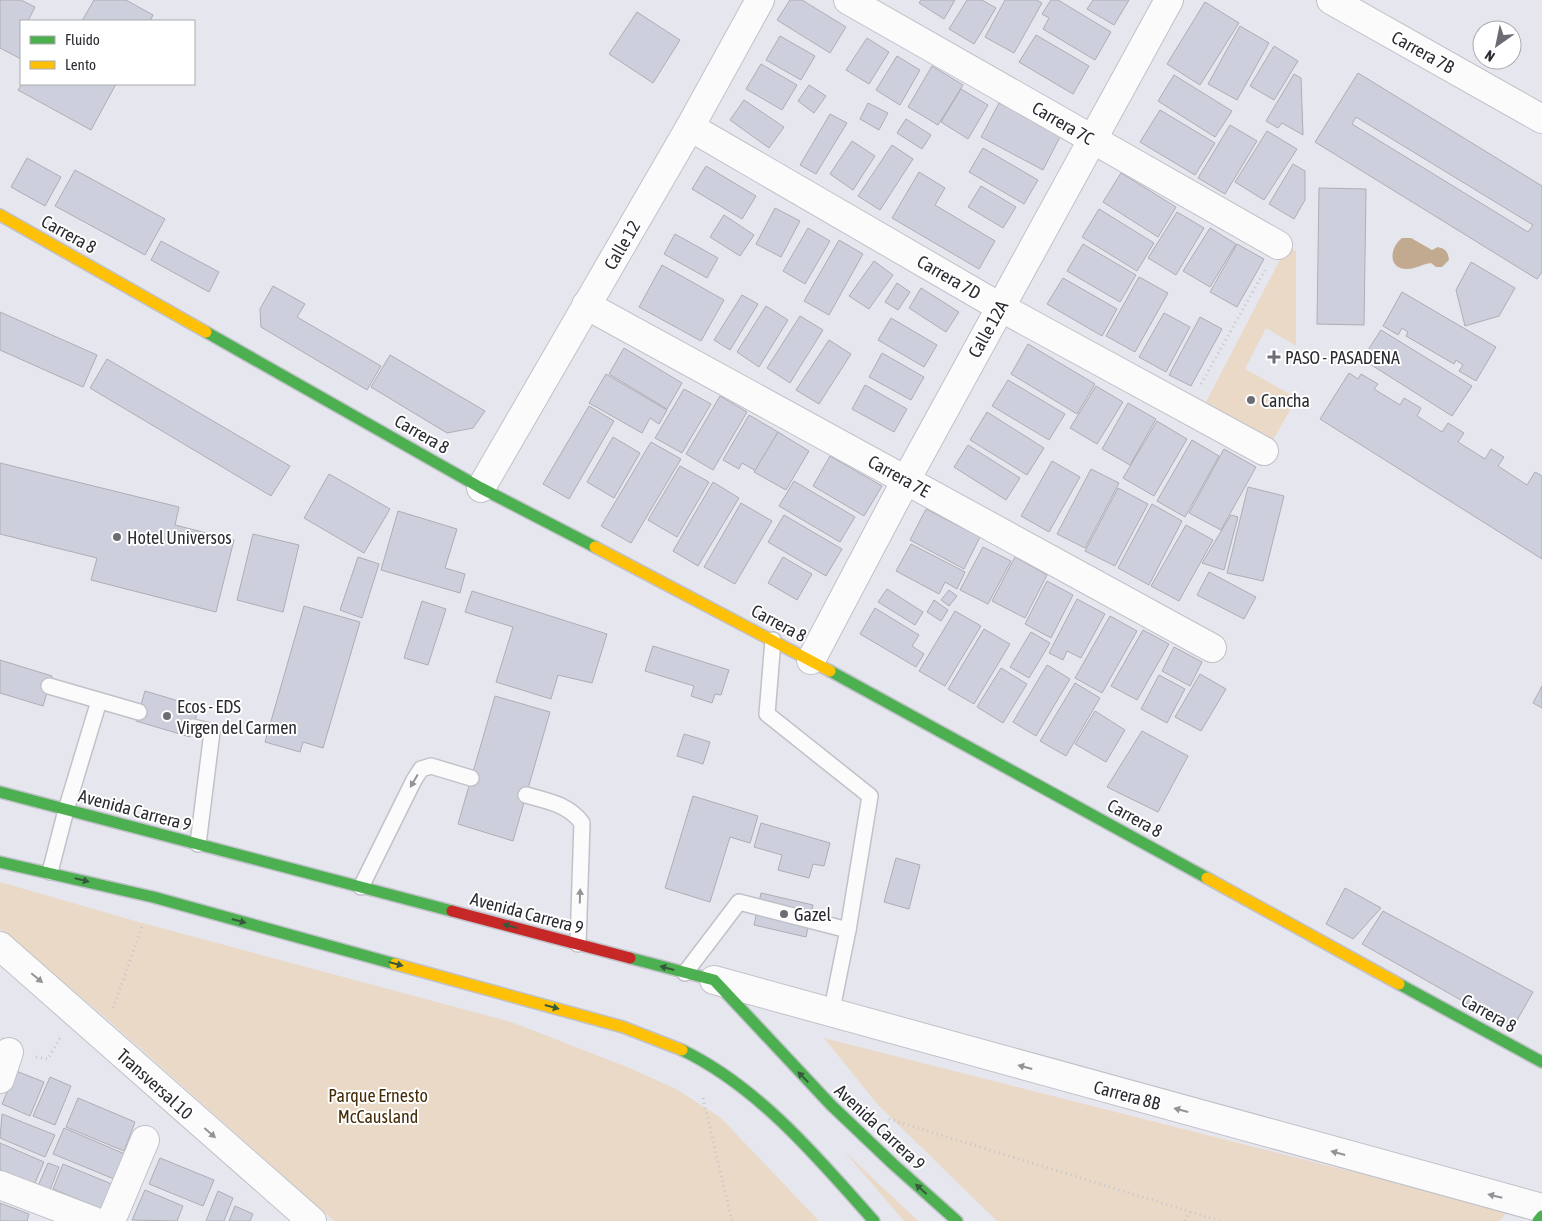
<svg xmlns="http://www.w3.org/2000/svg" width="1542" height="1221" viewBox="0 0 1542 1221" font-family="'Asap Condensed',sans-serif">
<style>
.green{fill:#ead9c7}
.water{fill:#c2aa90}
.building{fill:#cdcfdc;stroke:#adaeb4;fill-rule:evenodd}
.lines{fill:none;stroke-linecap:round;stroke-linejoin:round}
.lane-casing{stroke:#c1c2c9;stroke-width:18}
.street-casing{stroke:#c1c2c9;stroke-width:30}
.fast-casing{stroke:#c1c2c9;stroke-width:14}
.slow-casing{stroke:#c1c2c9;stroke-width:14}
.jam-casing{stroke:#c1c2c9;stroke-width:14}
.path{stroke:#c5c6c9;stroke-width:3;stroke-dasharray:1 4;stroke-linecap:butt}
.lane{stroke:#fbfbfc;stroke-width:15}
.street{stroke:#fbfbfc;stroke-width:28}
.fast{stroke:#4caf50;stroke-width:11}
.slow{stroke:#ffc107;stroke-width:11}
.jam{stroke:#c62828;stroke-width:11}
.oneway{fill:#939497}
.oneway2{fill:#375a3c}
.poi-dot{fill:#6c6d74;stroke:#fff;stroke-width:2}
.labels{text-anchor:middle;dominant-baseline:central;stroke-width:4;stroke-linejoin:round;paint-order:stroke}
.street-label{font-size:18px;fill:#2b2c32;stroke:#fff}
.poi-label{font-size:18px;fill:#2b2c32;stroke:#fff;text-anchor:start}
.park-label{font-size:18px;fill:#452c08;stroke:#fff}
</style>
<rect width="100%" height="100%" fill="#e5e6ee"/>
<g class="green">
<path d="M1287,246L1296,251V346L1266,328L1245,369L1297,398L1273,440L1206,402Z"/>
<path d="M0,882L135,921L511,1022L627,1067L676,1089L721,1118L819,1221H334L106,1018L0,929Z"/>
<path d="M824,1038L1507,1211L1500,1221H997L878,1105Z"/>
<path d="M844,1151L918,1221H904Z"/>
</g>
<path class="water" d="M1402,238H1411L1432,250L1438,247C1446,249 1448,252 1449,260L1442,267H1436L1431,263C1423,264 1415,269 1407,269C1387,269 1390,247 1402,238Z"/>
<g class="building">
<path d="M0,0H21L35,7L28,21H21V59L0,48Z"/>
<path d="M94,0H126L153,15L150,21H82Z"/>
<path d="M790,0H802L846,27L830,53L777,20Z"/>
<path d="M921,0H955L944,19L919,3Z"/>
<path d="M967,0H982L996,8L974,44L949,29Z"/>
<path d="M1005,0H1037L1042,3L1014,53L985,37Z"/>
<path d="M1051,0H1058L1111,32L1095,60L1043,29L1049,18L1042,14Z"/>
<path d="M1093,0H1129L1114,25L1087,9Z"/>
<path d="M1205,2L1239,23L1200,85L1167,64Z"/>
<path d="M637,12L680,40L653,83L609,54Z"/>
<path d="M1240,26L1269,43L1237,100L1208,84Z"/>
<path d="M1036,35L1089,66L1073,94L1019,62Z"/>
<path d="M780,36L815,56L801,80L766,60Z"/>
<path d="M867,38L889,52L869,84L846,70Z"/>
<path d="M1274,46L1298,61L1274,100L1250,86Z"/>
<path d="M897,56L920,70L900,105L876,90Z"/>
<path d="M761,64L797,85L782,110L746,89Z"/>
<path d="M932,66L963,85L938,125L908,107Z"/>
<path d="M1358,73L1542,186V272L1537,279L1315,142ZM1356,117L1533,225L1528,232L1352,124Z"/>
<path d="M1294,74L1301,78L1303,135L1282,123L1278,128L1266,121Z"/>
<path d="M1174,75L1232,111L1215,137L1158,101Z"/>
<path d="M22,84H116L91,130L18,90Z"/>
<path d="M809,85L826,96L814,113L798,101Z"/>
<path d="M961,89L988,105L968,139L941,122Z"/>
<path d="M744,100L784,127L769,148L730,120Z"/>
<path d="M868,103L888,113L879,130L860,119Z"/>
<path d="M999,103L1061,135L1043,170L981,137Z"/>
<path d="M1160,110L1215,143L1195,175L1140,142Z"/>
<path d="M830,114L847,123L816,174L800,165Z"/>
<path d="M906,119L931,135L922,149L897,133Z"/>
<path d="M1230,125L1257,141L1225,194L1198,178Z"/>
<path d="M1267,131L1297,149L1264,200L1235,182Z"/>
<path d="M852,141L875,156L853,190L830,174Z"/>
<path d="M892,145L913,159L880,210L858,196Z"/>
<path d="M983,148L1038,180L1024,204L969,172Z"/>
<path d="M27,158L61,177L45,206L11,187Z"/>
<path d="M1293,164L1305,171V200L1294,219L1269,204Z"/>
<path d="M706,166L756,196L742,219L692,189Z"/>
<path d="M75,170L165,219L145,255L55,206Z"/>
<path d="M919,172L945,188L935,205L995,241L979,269L892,218Z"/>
<path d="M1121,173L1176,207L1158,237L1103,202Z"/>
<path d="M981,186L1016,207L1003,228L968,207Z"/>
<path d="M1319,188L1366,189L1364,325L1317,324Z"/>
<path d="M775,208L800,221L781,257L756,244Z"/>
<path d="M1099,209L1154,243L1137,271L1082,237Z"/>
<path d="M1177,212L1204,228L1176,275L1148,258Z"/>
<path d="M724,215L754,235L740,256L710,237Z"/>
<path d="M808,228L830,241L805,284L783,271Z"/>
<path d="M1210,228L1236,244L1210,287L1183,271Z"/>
<path d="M675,234L718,258L707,278L664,254Z"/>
<path d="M839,240L863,254L829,315L804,301Z"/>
<path d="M161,241L219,272L209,292L151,260Z"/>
<path d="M1083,244L1136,275L1120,302L1067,271Z"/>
<path d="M1237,244L1264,259L1237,307L1210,292Z"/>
<path d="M874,261L893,275L869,309L849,296Z"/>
<path d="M1471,262L1515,288L1499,316L1465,326L1456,290Z"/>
<path d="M662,265L724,300L701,341L639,307Z"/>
<path d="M1139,277L1168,293L1135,352L1106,336Z"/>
<path d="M1063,278L1117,309L1102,336L1047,304Z"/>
<path d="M897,283L910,292L898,310L885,302Z"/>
<path d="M273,286L305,304L297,317L381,366L367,390L261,327L260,309Z"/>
<path d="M921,288L959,312L946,332L909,308Z"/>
<path d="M1402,292L1496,347L1476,381L1459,371L1463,365L1456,360L1454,364L1406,336L1408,332L1402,328L1398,335L1383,326Z"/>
<path d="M742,295L758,304L730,350L714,340Z"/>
<path d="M766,306L788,320L759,367L737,352Z"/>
<path d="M0,312L97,355L83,387L0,350Z"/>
<path d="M1164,313L1190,327L1166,372L1139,357Z"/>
<path d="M800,316L823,330L790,383L767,368Z"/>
<path d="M1200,317L1222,329L1191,386L1169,375Z"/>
<path d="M891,318L937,345L924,367L878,340Z"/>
<path d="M1381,330L1472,386L1452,416L1362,359Z"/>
<path d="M829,340L851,354L819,404L796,390Z"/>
<path d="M1028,344L1095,384L1077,414L1011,374Z"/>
<path d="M624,348L682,383L667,409L609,374Z"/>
<path d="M882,353L924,377L911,400L869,377Z"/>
<path d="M390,355L485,411L473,428L447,433L371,387Z"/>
<path d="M107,359L290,466L271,496L90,388Z"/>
<path d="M1349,373L1358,379L1361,374L1378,384L1374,389L1400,405L1404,398L1421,408L1417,416L1442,432L1448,423L1464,433L1458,442L1485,459L1491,449L1504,457L1498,466L1527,485L1535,472L1542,476V559L1320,419Z"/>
<path d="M606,374L667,410L659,424L650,418L642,433L589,403Z"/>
<path d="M1008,380L1065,414L1049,440L992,406Z"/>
<path d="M865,385L907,409L894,432L852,409Z"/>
<path d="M1096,386L1123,402L1097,444L1070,428Z"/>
<path d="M684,389L711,404L682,453L655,438Z"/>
<path d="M720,396L747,412L713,470L686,454Z"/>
<path d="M1128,403L1156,419L1130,465L1102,449Z"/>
<path d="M589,406L614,421L569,499L543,484Z"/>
<path d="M987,412L1044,448L1027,475L970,440Z"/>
<path d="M749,415L778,432L756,471L742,463L739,469L723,460Z"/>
<path d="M1157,421L1187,439L1154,496L1123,478Z"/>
<path d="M778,432L809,451L786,490L754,472Z"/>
<path d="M613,437L640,453L614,498L587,482Z"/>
<path d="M1192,440L1219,456L1185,517L1157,501Z"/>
<path d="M651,442L681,459L631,543L601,526Z"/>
<path d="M968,445L1020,478L1006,500L954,467Z"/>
<path d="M1224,449L1256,467L1221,530L1189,513Z"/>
<path d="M830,456L882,486L864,516L813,486Z"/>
<path d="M1052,461L1080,477L1049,532L1021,516Z"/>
<path d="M0,463L179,507L175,525L234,540L216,612L91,580L97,558L0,534Z"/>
<path d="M680,466L709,482L677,537L648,520Z"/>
<path d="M1091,469L1119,483L1085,548L1057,534Z"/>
<path d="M329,474L390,509L364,553L304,518Z"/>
<path d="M794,481L855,517L840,542L779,506Z"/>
<path d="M713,482L739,498L698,566L673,551Z"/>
<path d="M1248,487L1284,496L1263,581L1227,573Z"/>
<path d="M1118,488L1148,504L1115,566L1085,551Z"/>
<path d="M741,503L772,521L735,584L704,567Z"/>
<path d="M1152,504L1182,521L1149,585L1118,568Z"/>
<path d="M926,509L980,537L964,569L910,540Z"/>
<path d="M398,511L457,529L445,568L465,574L460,593L381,570Z"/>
<path d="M784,515L842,549L826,576L768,542Z"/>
<path d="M1231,515L1238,517L1224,570L1202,563Z"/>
<path d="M1186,525L1213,540L1179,601L1151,586Z"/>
<path d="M253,534L299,545L283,612L237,600Z"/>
<path d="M911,544L965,572L957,589L945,582L939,594L896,571Z"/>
<path d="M983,547L1011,561L988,604L960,590Z"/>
<path d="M358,557L379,564L362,618L340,610Z"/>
<path d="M783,557L812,574L797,600L768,583Z"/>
<path d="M1015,557L1047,575L1025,618L992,601Z"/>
<path d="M1209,572L1256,597L1244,619L1197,595Z"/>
<path d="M1047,581L1073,595L1051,638L1025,624Z"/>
<path d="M887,589L923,612L915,625L878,602Z"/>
<path d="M949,590L957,596L949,606L941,600Z"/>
<path d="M472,591L607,634L592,683L558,675L551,699L496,682L513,627L465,612Z"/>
<path d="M1077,599L1105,614L1081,658L1067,651L1063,660L1049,653Z"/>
<path d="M934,600L948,610L941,621L927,612Z"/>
<path d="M422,601L446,609L428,665L404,658Z"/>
<path d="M304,606L360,622L323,748L303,742L300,752L265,742Z"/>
<path d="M875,608L919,635L912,646L924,654L916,667L860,634Z"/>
<path d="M955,611L981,626L945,686L919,671Z"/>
<path d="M1110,616L1137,631L1102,693L1075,678Z"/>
<path d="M984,629L1010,644L974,704L948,689Z"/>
<path d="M1143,630L1169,644L1137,700L1111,686Z"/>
<path d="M1031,632L1050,643L1029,678L1010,667Z"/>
<path d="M653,646L729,670L721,695L715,694L712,703L691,696L694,686L645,671Z"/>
<path d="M1174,647L1202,662L1190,686L1162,671Z"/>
<path d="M0,660L52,676L43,706L0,693Z"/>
<path d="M1047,665L1070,679L1036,736L1013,722Z"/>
<path d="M1001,668L1027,684L1003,723L977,707Z"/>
<path d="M1200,674L1226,689L1201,731L1175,717Z"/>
<path d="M1159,675L1185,689L1167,723L1141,709Z"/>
<path d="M1075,683L1100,698L1066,756L1040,741Z"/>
<path d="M1542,686V708L1533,703Z"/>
<path d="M145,691L199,707L190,737L136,721Z"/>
<path d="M495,696L550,712L513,841L458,824Z"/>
<path d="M1095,711L1125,730L1106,762L1075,744Z"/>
<path d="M1142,731L1188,756L1158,812L1107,787Z"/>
<path d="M684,734L710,742L703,764L677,756Z"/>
<path d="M693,796L758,816L750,843L730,837L710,902L665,888Z"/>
<path d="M761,823L830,843L824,866L813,864L809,878L778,870L782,855L754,847Z"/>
<path d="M896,858L920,865L909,909L884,902Z"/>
<path d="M1345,888L1381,908L1353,939L1326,924Z"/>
<path d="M761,893L813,905L806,937L754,925Z"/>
<path d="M1383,911L1533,992L1512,1029L1362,944Z"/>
<path d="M16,1071L44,1082L30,1116L2,1104Z"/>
<path d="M50,1077L71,1086L55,1125L33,1116Z"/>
<path d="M78,1098L135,1122L124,1151L66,1127Z"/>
<path d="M2,1114L55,1135L45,1157L0,1138Z"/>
<path d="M64,1128L132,1157L114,1179L53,1154Z"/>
<path d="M0,1143L44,1162L34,1185L0,1170Z"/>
<path d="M160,1158L214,1180L203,1206L149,1184Z"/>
<path d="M48,1163L59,1167L50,1190L38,1186Z"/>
<path d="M63,1164L119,1187L108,1212L53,1189Z"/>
<path d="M145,1190L183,1206L177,1221L132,1220Z"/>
<path d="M218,1191L233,1198L224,1221H206Z"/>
<path d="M0,1203L29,1214L27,1221H0Z"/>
<path d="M235,1206L253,1214L250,1221H229Z"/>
</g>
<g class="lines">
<g class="lane-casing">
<g id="lane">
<path d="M773,640L767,714L870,796L848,930L831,1014"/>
<path d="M49,686L139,712"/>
<path d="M193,727L212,732L198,844"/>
<path d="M526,795C547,801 568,804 582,823L578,944"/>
<path d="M50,872L66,810L99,701"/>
<path d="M361,887L414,780L421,769L431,766L471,778"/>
<path d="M685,973L739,902L848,930"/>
</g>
</g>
<g class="street-casing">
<g id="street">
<path d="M848,0L1278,245"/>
<path d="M1331,0L1542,119"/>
<path d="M690,127L1000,307L1264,451"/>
<path d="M586,305L1212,648"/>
<path d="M481,488L690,127L760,0"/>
<path d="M811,660L906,480L1169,0"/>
<path d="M0,946L312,1221"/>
<path d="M714,980L1542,1208"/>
<path d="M0,1079L9,1052"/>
<path d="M0,1185L94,1221"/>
<path d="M111,1221L145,1140"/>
</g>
</g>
<g class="fast-casing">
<g id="fast">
<path d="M206,332L481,488L595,547"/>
<path d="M830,671L1207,878"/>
<path d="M0,792L452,911"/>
<path d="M0,862L153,897L395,964"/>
<path d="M630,958L714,980L831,1105L893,1164L957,1221"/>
<path d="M1399,984L1542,1062"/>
<path d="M682,1050C759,1087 819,1159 874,1221"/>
<path d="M1538,1221L1542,1216"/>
</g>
</g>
<g class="slow-casing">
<g id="slow">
<path d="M0,215L206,332"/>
<path d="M595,547L830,671"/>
<path d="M1207,878L1399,984"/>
<path d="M395,964L623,1027L682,1050"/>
</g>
</g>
<g class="jam-casing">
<path id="jam" d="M452,911L630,958"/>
</g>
<g class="path">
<path d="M1201,384L1265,270"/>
<path d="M113,1008L143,924"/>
<path d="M36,1057L48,1059L60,1038"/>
<path d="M703,1098L732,1221"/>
<path d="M889,1119L1220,1221"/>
<path d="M1185,1221L1190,1212"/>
</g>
<use href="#lane" class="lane"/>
<use href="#street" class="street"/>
<use href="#fast" class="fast"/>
<use href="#slow" class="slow"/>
<use href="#jam" class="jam"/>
</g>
<defs><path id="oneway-solid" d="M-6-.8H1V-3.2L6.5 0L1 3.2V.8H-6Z" transform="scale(1.25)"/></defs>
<g class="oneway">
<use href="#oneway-solid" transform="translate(414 781) rotate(120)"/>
<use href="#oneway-solid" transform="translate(580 896) rotate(-88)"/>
<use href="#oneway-solid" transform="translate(37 978) rotate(40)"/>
<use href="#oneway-solid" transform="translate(1025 1067) rotate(-165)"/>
<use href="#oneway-solid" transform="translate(1181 1110) rotate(-165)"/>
<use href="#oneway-solid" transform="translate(210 1133) rotate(41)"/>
<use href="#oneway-solid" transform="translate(1338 1153) rotate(-165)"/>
<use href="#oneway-solid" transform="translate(1495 1196) rotate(-166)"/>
</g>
<g class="oneway2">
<use href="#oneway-solid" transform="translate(82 880) rotate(14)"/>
<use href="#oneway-solid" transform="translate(239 921) rotate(15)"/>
<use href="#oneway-solid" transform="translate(510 926) rotate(-165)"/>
<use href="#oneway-solid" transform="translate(396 964) rotate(15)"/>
<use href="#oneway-solid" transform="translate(667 968) rotate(-165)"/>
<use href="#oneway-solid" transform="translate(552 1007) rotate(15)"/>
<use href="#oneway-solid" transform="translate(803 1077) rotate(-135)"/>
<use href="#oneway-solid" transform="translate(921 1189) rotate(-138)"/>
</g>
<g class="poi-dot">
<path d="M1271.5 349.5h5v5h5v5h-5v5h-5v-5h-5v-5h5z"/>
<circle cx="1251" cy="400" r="5"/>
<circle cx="117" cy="537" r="5"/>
<circle cx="167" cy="716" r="5"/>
<circle cx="784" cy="914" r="5"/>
</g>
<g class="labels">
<g class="street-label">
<text transform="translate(1423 52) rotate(29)">Carrera 7B</text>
<text transform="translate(1063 123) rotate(30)">Carrera 7C</text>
<text transform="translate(69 234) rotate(29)">Carrera 8</text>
<text transform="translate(622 245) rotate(-60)">Calle 12</text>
<text transform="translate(949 277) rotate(30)">Carrera 7D</text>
<text transform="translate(988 329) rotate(-61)">Calle 12A</text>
<text transform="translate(422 434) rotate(30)">Carrera 8</text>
<text transform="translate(899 476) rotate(29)">Carrera 7E</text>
<text transform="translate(779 623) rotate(28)">Carrera 8</text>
<text transform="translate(135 810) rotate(15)">Avenida Carrera 9</text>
<text transform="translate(1135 818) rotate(29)">Carrera 8</text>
<text transform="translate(527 913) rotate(15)">Avenida Carrera 9</text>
<text transform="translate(1489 1013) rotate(29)">Carrera 8</text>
<text transform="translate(155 1084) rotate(42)">Transversal 10</text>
<text transform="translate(1127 1095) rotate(15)">Carrera 8B</text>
<text transform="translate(880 1127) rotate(43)">Avenida Carrera 9</text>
</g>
<g class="poi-label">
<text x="1285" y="357">PASO - PASADENA</text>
<text x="1261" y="400">Cancha</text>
<text x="127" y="537">Hotel Universos</text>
<text x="177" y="706">Ecos - EDS<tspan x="177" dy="21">Virgen del Carmen</tspan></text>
<text x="794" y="914">Gazel</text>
</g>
<g class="park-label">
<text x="378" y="1095">Parque Ernesto<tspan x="378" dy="21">McCausland</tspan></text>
</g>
</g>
<rect x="20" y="20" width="175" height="65" fill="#ffffff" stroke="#aaabad"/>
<rect x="30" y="36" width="25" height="8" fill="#4caf50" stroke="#aaabad"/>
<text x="65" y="45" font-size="15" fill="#2b2c32">Fluido</text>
<rect x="30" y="61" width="25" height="8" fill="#ffc107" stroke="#aaabad"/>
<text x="65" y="70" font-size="15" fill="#2b2c32">Lento</text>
<g transform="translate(1497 45) rotate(213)"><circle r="24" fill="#ffffff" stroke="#aaabad"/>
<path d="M0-4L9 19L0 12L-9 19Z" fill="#6c6d74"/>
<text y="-8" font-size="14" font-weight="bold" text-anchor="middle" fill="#2b2c32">N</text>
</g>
</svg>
